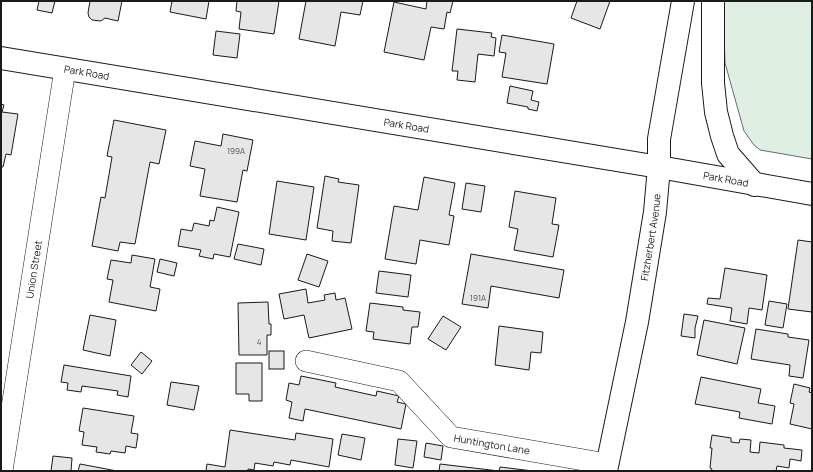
<svg xmlns="http://www.w3.org/2000/svg" width="813" height="472" viewBox="0 0 813 472" font-family="Manrope,sans-serif">
<style>
.green{fill:#e0efe3;stroke:#6a6a6a}
.building{fill:#e6e6e6;stroke:#1a1a1a}
.lines{fill:none;stroke-linecap:round;stroke-linejoin:round}
.minor-casing{stroke:#1a1a1a;stroke-width:22}
.tertiary-casing{stroke:#1a1a1a;stroke-width:24}
.secondary-casing{stroke:#1a1a1a;stroke-width:24}
.minor{stroke:#fff;stroke-width:21}
.tertiary{stroke:#fff;stroke-width:22}
.secondary{stroke:#fff;stroke-width:22}
.labels{text-anchor:middle;dominant-baseline:central;stroke-width:3;stroke-linejoin:round;paint-order:stroke}
.number-label{font-size:8px;fill:#4d4d4d}
.street-label{font-size:10px;fill:#1a1a1a;stroke:#fff}
</style>
<rect width="100%" height="100%" fill="#fff"/>
<path class="green" d="M723,1H812V159L760,150L754,145L744,131L725,63Z"/>
<g class="building">
<path d="M39,1H55L52,13L37,10Z"/>
<path d="M90,1H122L118,21L105,18L101,21L92,20L89,17L88,13Z"/>
<path d="M172,1H209L206,19L170,12Z"/>
<path d="M237,1H279L274,34L239,29L241,12L236,11Z"/>
<path d="M306,1H363L360,15L341,12L335,46L299,39Z"/>
<path d="M427,1H453L450,13L447,12L444,29L431,27L424,60L384,52L394,2L426,9Z"/>
<path d="M577,1H610L600,29L571,18Z"/>
<path d="M457,29L492,33L491,37L496,38L494,56L478,54L475,82L457,80L458,71H452Z"/>
<path d="M216,31L240,34L237,58L213,55Z"/>
<path d="M502,35L554,44L547,84L502,77L506,53L499,52Z"/>
<path d="M510,86L533,91L531,100L539,102L537,111L528,109V107L507,103Z"/>
<path d="M1,104L4,105L2,112L18,114L11,155L6,154L3,167H1Z"/>
<path d="M114,120L166,130L159,164L150,162L135,244L120,242L118,251L92,246L101,197L105,198L112,157L107,156Z"/>
<path d="M223,134L253,140L247,171L243,170L237,202L200,196L205,169L190,166L195,141L221,146Z"/>
<path d="M325,176L339,179L338,182L359,185L351,243L332,241L333,231L317,228Z"/>
<path d="M424,177L455,183L449,215L454,216L449,245L420,240L416,264L385,259L394,206L418,210Z"/>
<path d="M277,181L314,187L306,240L269,234Z"/>
<path d="M466,183L485,186L481,212L462,209Z"/>
<path d="M515,191L556,198L552,224L559,225L553,257L514,250L518,229L509,227Z"/>
<path d="M217,207L239,212L230,257L214,254L213,259L199,256L201,250L178,246L181,229L192,231L194,223L209,226L210,220L214,221Z"/>
<path d="M798,240L812,242V312L788,309Z"/>
<path d="M238,244L264,249L261,265L234,259Z"/>
<path d="M307,254L328,261L319,287L298,280Z"/>
<path d="M471,254L564,270L559,298L491,286L488,308L462,304Z"/>
<path d="M132,255L155,259L150,287L160,289L156,311L109,302L113,280L107,279L111,260L131,263Z"/>
<path d="M160,259L177,263L174,276L157,272Z"/>
<path d="M725,268L767,275L762,310L749,308L747,324L730,321L732,308L707,304L708,298L720,299Z"/>
<path d="M379,271L411,275L408,297L376,293Z"/>
<path d="M306,289L308,303L325,300L324,295L335,293L336,300L345,298L352,329L309,338L304,315L284,319L279,294Z"/>
<path d="M769,301L787,304L783,328L765,325Z"/>
<path d="M268,302L269,324H271V335H267V355H239L238,303Z"/>
<path d="M370,303L403,307V310L420,312L418,327H412L410,344L373,339L374,332L366,331Z"/>
<path d="M684,314L698,316L695,328V338L681,336Z"/>
<path d="M90,315L116,320L110,356L83,350Z"/>
<path d="M443,316L461,327L446,350L428,339Z"/>
<path d="M704,320L745,328L737,364L697,355Z"/>
<path d="M499,326L543,332L541,353L531,352L529,370L495,365Z"/>
<path d="M756,329L788,334V337L809,340L803,378L789,376L790,365L751,359Z"/>
<rect x="269" y="351" width="15" height="18"/>
<path d="M141,352L152,361L142,374L131,365Z"/>
<path d="M236,363H262V401H249V394H236Z"/>
<path d="M64,365L131,376L128,397L117,395L118,391L82,386L81,392L67,390L68,383L61,382Z"/>
<path d="M301,376L336,383L335,387L376,396L377,391L399,396L397,402L406,404L401,429L305,409L303,421L289,418L292,402L286,400L289,383L299,385Z"/>
<path d="M701,377L761,389L758,403L775,406L772,424L739,418L740,412L695,404Z"/>
<path d="M171,382L199,386L194,410L167,405Z"/>
<path d="M794,384L810,388L809,392L812,393V429L790,424L794,404L790,403Z"/>
<path d="M83,408L134,416L131,433L138,434L136,448L126,446L125,453L111,451L110,454L96,452L97,447L82,445L84,432L79,431Z"/>
<path d="M230,430L295,440L296,433L333,439L329,467L291,460L290,465L274,462L273,466L255,463L254,470L248,469V471H206L207,464L225,467Z"/>
<path d="M342,434L365,438L361,460L338,455Z"/>
<path d="M712,435L731,438V442L739,443L740,439L751,440L750,452L759,453L760,442L784,445V448L802,450L801,461L790,459L789,468L777,466L776,471H711L712,469L710,468L712,448H710Z"/>
<path d="M398,439L417,441L413,468L395,465Z"/>
<path d="M426,443L443,446L441,460L424,457Z"/>
<path d="M53,456L72,458L71,471H51Z"/>
<path d="M80,464L117,471H78Z"/>
<path d="M440,464L499,471L500,467L533,471H439Z"/>
</g>
<g class="lines">
<g class="minor-casing">
<g id="minor">
<path id="s1" d="M306,361L399,381L451,437L607,464"/>
<path id="s2" d="M2,471L65,69"/>
</g>
</g>
<g class="tertiary-casing">
<g id="tertiary">
<path id="s3" d="M1,58L659,167"/>
</g>
</g>
<g class="secondary-casing">
<g id="secondary">
<path d="M713,1V83L716,112L722,136L728,154L755,185"/>
<path id="s4" d="M659,167L812,194"/>
<path id="s5" d="M606,471L637,322L655,212L659,167V139L683,1"/>
</g>
</g>
<use href="#minor" class="minor"/>
<use href="#tertiary" class="tertiary"/>
<use href="#secondary" class="secondary"/>
</g>
<g class="labels">
<g class="number-label">
<text x="236" y="150">199A</text>
<text x="478" y="297">191A</text>
<text x="259" y="341">4</text>
</g>
<g class="street-label">
<text stroke="none"><textPath href="#s3" startOffset="87">Park Road</textPath></text>
<text stroke="none"><textPath href="#s3" startOffset="411">Park Road</textPath></text>
<text stroke="none"><textPath href="#s4" startOffset="68">Park Road</textPath></text>
<text stroke="none"><textPath href="#s5" startOffset="238">Fitzherbert Avenue</textPath></text>
<text stroke="none"><textPath href="#s2" startOffset="204">Union Street</textPath></text>
<text stroke="none"><textPath href="#s1" startOffset="213">Huntington Lane</textPath></text>
</g>
</g>
<rect width="813" height="472" fill="none" stroke="#1a1a1a" stroke-width="4"/>
</svg>
